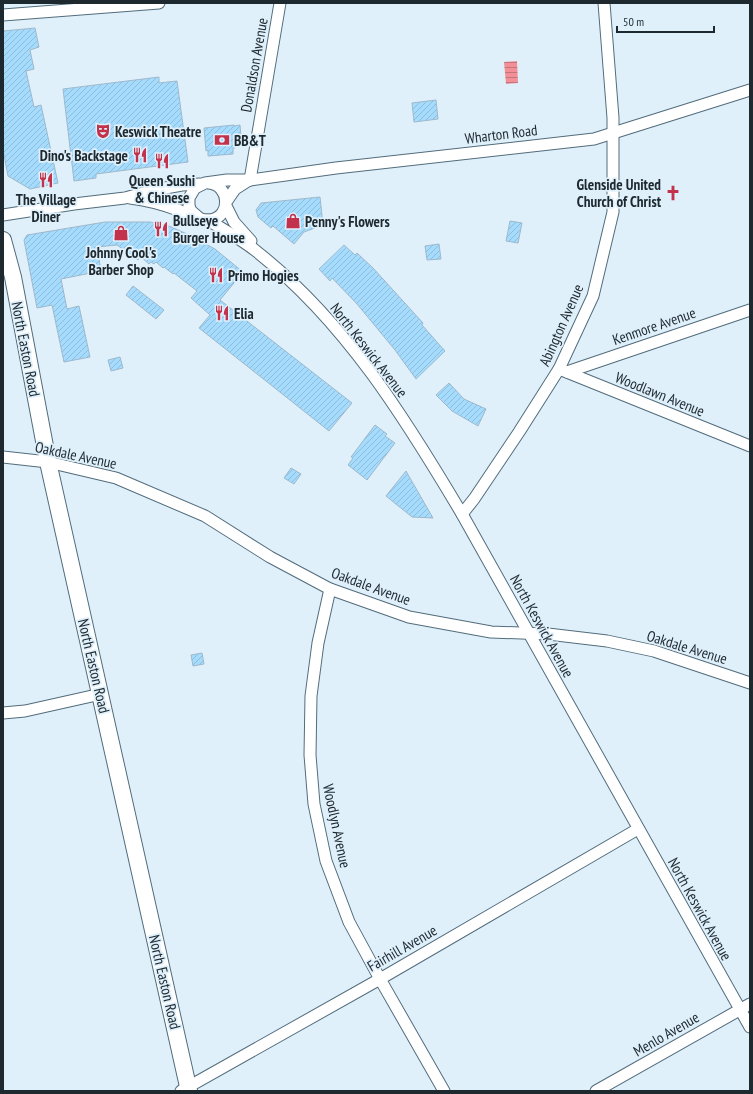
<svg xmlns="http://www.w3.org/2000/svg" width="753" height="1094" viewBox="0 0 753 1094" font-family="'PT Sans Narrow',sans-serif">
<style>
.water{fill:url(#water-rules)}
.building{fill:url(#building-hatch);stroke:#9eb9cb}
.lines{fill:none;stroke-linecap:round;stroke-linejoin:round}
.street-casing{stroke:#526c7b;stroke-width:13}
.secondary-casing{stroke:#526c7b;stroke-width:18}
.street{stroke:#fff;stroke-width:11}
.secondary{stroke:#fff;stroke-width:16}
.labels{text-anchor:middle;dominant-baseline:central;stroke-width:3.5;stroke-linejoin:round;paint-order:stroke}
.street-label{font-size:15px;fill:#1d282f;stroke:#dff0fb}
.poi-label{font-size:15px;font-weight:bold;fill:#1d282f;stroke:#dff0fb;text-anchor:start}
</style>
<defs>
<pattern id="water-rules" width="6" height="5" patternUnits="userSpaceOnUse"><rect width="6" height="5" fill="#f38f96"/><path d="M0 2.5h6" fill="none" stroke="#c4757b"/></pattern>
<pattern id="building-hatch" width="6" height="6" patternUnits="userSpaceOnUse"><rect width="6" height="6" fill="#a5dbfd"/><path d="M-1 1l2-2M0 6l6-6M5 7l2-2" fill="none" stroke="#8ebcd9"/></pattern>
</defs>
<rect width="100%" height="100%" fill="#dff0fb"/>
<path class="water" d="M517,61L518,83L506,84L504,62Z"/>
<g class="building">
<path d="M35,28L39,47L30,50L34,69L26,71L34,107L41,105L58,183L30,189L8,176L3,150V31Z"/>
<path d="M159,77V83L177,81L188,162L96,174V178L74,181L63,89Z"/>
<path d="M436,100L438,119L414,122L412,103Z"/>
<path d="M234,125V126L240,125L241,136H239L240,143L234,144L235,148H233V154L208,156V150L206,151L204,128Z"/>
<path d="M320,197L323,225L304,232L294,244L273,226L271,228L258,217L256,210L261,203Z"/>
<path d="M510,221L522,223L518,243L506,241Z"/>
<path d="M105,222H150L169,226L203,241L202,242L215,249L243,272L220,300L352,403L329,431L199,328L210,315L191,298L197,291L174,273L173,274L164,267L163,268L156,262L154,264L151,262L149,264L141,257L138,260L117,245L97,247L101,271L61,279L67,309L79,306L90,357L64,362L52,305L37,308L24,240L27,235Z"/>
<path d="M439,244L441,259L427,260L425,246Z"/>
<path d="M344,245L355,255L357,253L373,268L423,323L422,325L445,351L416,379L395,350L357,304L332,278L330,281L319,269Z"/>
<path d="M133,286L164,310L156,319L126,295Z"/>
<path d="M120,357L123,368L111,371L108,360Z"/>
<path d="M449,383L464,399L486,409L478,426L452,411L436,395Z"/>
<path d="M375,425L387,434L385,436L395,443L367,480L348,465L353,458L351,457Z"/>
<path d="M291,468L301,474L294,484L284,478Z"/>
<path d="M406,471L433,518L412,517L386,496Z"/>
<path d="M202,653L204,664L193,666L191,655Z"/>
</g>
<g class="lines">
<g class="street-casing">
<g id="street">
<path d="M3,15L159,3"/>
<path d="M250,180L280,3"/>
<path d="M130,198C147,200 162,204 178,210C188,213 199,221 210,220C232,217 230,185 209,183"/>
<path d="M226,202L235,189L249,180"/>
<path d="M226,206L234,222L251,241"/>
<path d="M3,215L74,204L125,198L154,190L182,185L200,184"/>
<path d="M198,217L191,211L189,206V198L195,188L205,183L227,180H250L336,168L594,139L750,90"/>
<path d="M208,220C224,230 241,239 256,251C345,321 405,418 462,514L750,1027"/>
<path d="M559,369L750,446"/>
<path d="M567,372L750,310"/>
<path d="M3,457L48,462L116,478L205,516L270,557L330,589L409,617L491,632L548,634L607,641L654,651L750,683"/>
<path d="M462,514L474,499L519,432L559,369L593,296L613,212V118L604,3"/>
<path d="M330,589L318,643L311,696L310,755L314,804L326,861L349,922L380,979L444,1091"/>
<path d="M3,713L25,711L101,694"/>
<path d="M181,1091L380,979L638,829"/>
<path d="M596,1091L750,1004"/>
</g>
</g>
<g class="secondary-casing">
<path id="secondary" d="M3,240L13,277L48,462L189,1091"/>
</g>
<use href="#street" class="street"/>
<use href="#secondary" class="secondary"/>
</g>
<defs>
<g id="theatre-bare" transform="scale(1.2)"><path d="M-5-5.5Q0-4 5-5.5V0Q5 5 0 6Q-5 5-5 0ZM-3.3-2.5H-1v1.5H-3.3ZM1-2.5H3.3v1.5H1ZM-2.8 1Q0 5.5 2.8 1Z" fill="#c3324b" stroke="#dff0fb" stroke-width="2.5" paint-order="stroke"/></g>
<g id="bank-bare" transform="scale(1.2)"><path d="M-6-4H6V4H-6ZM0-2.3a2.3 2.3 0 1 0 0 4.6a2.3 2.3 0 1 0 0-4.6Z" fill="#c3324b" stroke="#dff0fb" stroke-width="2.5" paint-order="stroke"/></g>
<g id="restaurant-bare" transform="scale(1.2)"><path d="M-5-6h1v4h1v-4h1v4h1v-4h1v5L-1.5 .5V6h-2V.5L-5-1ZM5-6V6H3V1.5H1.5Q1.5-4 5-6Z" fill="#c3324b" stroke="#dff0fb" stroke-width="2.5" paint-order="stroke"/></g>
<g id="church-bare" transform="scale(1.2)"><path d="M-1.2-6h2.4v3.5h3.3v2.4h-3.3V6h-2.4V-.1h-3.3v-2.4h3.3Z" fill="#c3324b" stroke="#dff0fb" stroke-width="2.5" paint-order="stroke"/></g>
<g id="shop-bare" transform="scale(1.2)"><path d="M-5-2.5h2.3a2.7 3.5 0 0 1 5.4 0H5L5.5 6h-11ZM-1.5-2.5h3a1.5 2.3 0 0 0-3 0Z" fill="#c3324b" stroke="#dff0fb" stroke-width="2.5" paint-order="stroke"/></g>
</defs>
<g fill-rule="evenodd">
<use href="#theatre-bare" x="103" y="131"/>
<use href="#bank-bare" x="222" y="140"/>
<use href="#restaurant-bare" x="140" y="155"/>
<use href="#restaurant-bare" x="162" y="161"/>
<use href="#restaurant-bare" x="46" y="180"/>
<use href="#church-bare" x="673" y="193"/>
<use href="#shop-bare" x="293" y="221"/>
<use href="#restaurant-bare" x="161" y="229"/>
<use href="#shop-bare" x="121" y="233"/>
<use href="#restaurant-bare" x="216" y="275"/>
<use href="#restaurant-bare" x="222" y="313"/>
</g>
<g class="labels">
<g class="street-label">
<text transform="translate(254 65) rotate(-80)">Donaldson Avenue</text>
<text transform="translate(501 134) rotate(-7)">Wharton Road</text>
<text transform="translate(561 325) rotate(-66)">Abington Avenue</text>
<text transform="translate(654 326) rotate(-19)">Kenmore Avenue</text>
<text transform="translate(26 349) rotate(79)">North Easton Road</text>
<text transform="translate(369 350) rotate(52)">North Keswick Avenue</text>
<text transform="translate(660 394) rotate(22)">Woodlawn Avenue</text>
<text transform="translate(76 455) rotate(12)">Oakdale Avenue</text>
<text transform="translate(371 586) rotate(20)">Oakdale Avenue</text>
<text transform="translate(542 626) rotate(61)">North Keswick Avenue</text>
<text transform="translate(687 647) rotate(17)">Oakdale Avenue</text>
<text transform="translate(94 666) rotate(77)">North Easton Road</text>
<text transform="translate(337 826) rotate(78)">Woodlyn Avenue</text>
<text transform="translate(700 909) rotate(61)">North Keswick Avenue</text>
<text transform="translate(402 948) rotate(-30)">Fairhill Avenue</text>
<text transform="translate(165 982) rotate(77)">North Easton Road</text>
<text transform="translate(666 1034) rotate(-30)">Menlo Avenue</text>
</g>
<g class="poi-label">
<text x="115" y="131">Keswick Theatre</text>
<text x="234" y="140">BB&amp;T</text>
<text x="128" y="155" text-anchor="end">Dino's Backstage</text>
<text x="162" y="180" text-anchor="middle">Queen Sushi<tspan x="162" dy="17">&amp; Chinese</tspan></text>
<text x="661" y="184" text-anchor="end">Glenside United<tspan x="661" dy="17">Church of Christ</tspan></text>
<text x="46" y="199" text-anchor="middle">The Village<tspan x="46" dy="17">Diner</tspan></text>
<text x="173" y="220">Bullseye<tspan x="173" dy="17">Burger House</tspan></text>
<text x="305" y="221">Penny's Flowers</text>
<text x="121" y="252" text-anchor="middle">Johnny Cool's<tspan x="121" dy="17">Barber Shop</tspan></text>
<text x="228" y="275">Primo Hogies</text>
<text x="234" y="313">Elia</text>
</g>
</g>
<rect width="753" height="1094" fill="none" stroke="#1d282f" stroke-width="8"/>
<path d="M617 26v6h97v-6" fill="none" stroke="#1d282f" stroke-width="2"/>
<text x="623" y="26" font-size="12" fill="#1d282f" stroke="#dff0fb" stroke-width="3" paint-order="stroke">50 m</text>
</svg>
